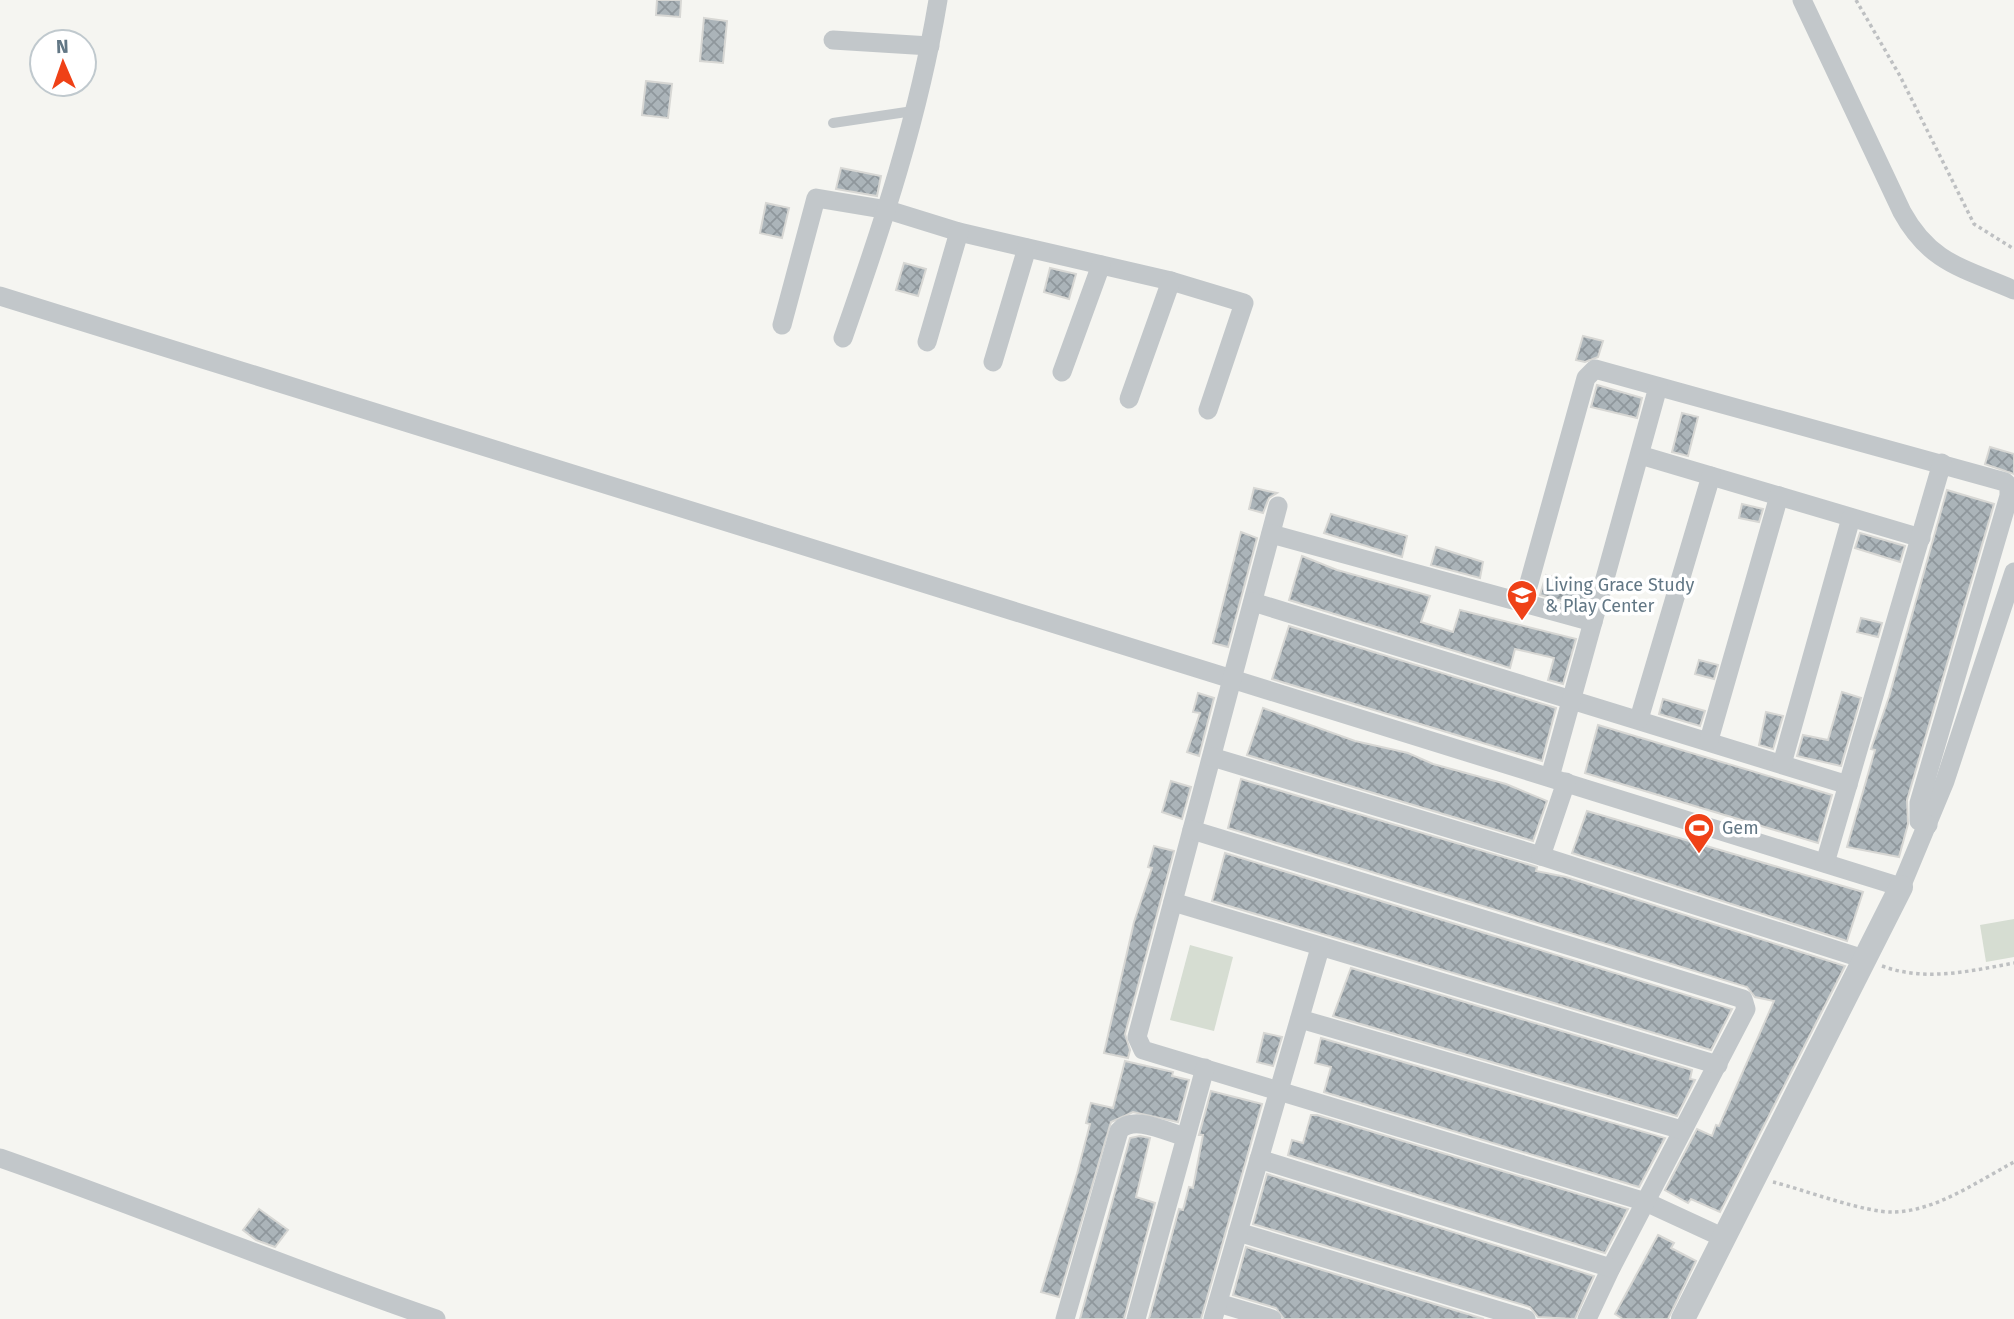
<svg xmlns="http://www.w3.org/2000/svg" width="2014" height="1319" viewBox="0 0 2014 1319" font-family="'Fira Sans',sans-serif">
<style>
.grass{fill:#d6ddd2}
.building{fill:url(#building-cross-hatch);stroke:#d7d7d4;stroke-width:2}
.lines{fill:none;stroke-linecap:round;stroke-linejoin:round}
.path{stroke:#bec0c2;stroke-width:3.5;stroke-dasharray:3.5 3.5;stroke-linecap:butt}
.service{stroke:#c2c7ca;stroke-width:10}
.minor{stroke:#c2c7ca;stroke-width:19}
.tertiary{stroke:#c2c7ca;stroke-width:24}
.labels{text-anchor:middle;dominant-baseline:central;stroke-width:7;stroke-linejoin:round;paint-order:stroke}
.poi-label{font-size:18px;fill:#627785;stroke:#fff;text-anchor:start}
</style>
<defs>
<pattern id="building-cross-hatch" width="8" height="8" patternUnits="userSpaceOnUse" patternTransform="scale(1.75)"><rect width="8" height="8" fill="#abb4b9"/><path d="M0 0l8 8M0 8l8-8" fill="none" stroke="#8f979c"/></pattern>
</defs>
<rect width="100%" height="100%" fill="#f5f5f1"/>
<g class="grass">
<path d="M2014,919V957L1986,962L1980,925Z"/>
<path d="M1190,945L1233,957L1214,1031L1170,1020Z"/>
</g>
<g class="building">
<path d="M657,0H681L680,17L656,15Z"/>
<path d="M704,18L727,21L723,63L700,61Z"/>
<path d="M646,81L672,84L668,118L642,115Z"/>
<path d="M841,168L881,176L877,196L836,189Z"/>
<path d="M766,203L789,208L782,238L760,233Z"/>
<path d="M904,263L926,269L918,296L896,290Z"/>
<path d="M1050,268L1076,274L1069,299L1044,292Z"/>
<path d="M1583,336L1603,341L1598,357L1585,362L1576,360Z"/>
<path d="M1597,385L1642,398L1637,418L1591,407Z"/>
<path d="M1682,413L1698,417L1688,456L1672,452Z"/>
<path d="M1990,447L2014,454V474L1985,464Z"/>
<path d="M1254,488L1277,493L1269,498L1263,513L1249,509Z"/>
<path d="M1947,490L1994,504L1907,800L1908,824L1899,857L1847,847L1875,750L1871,749L1889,697Z"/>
<path d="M1742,504L1763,509L1759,522L1739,518Z"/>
<path d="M1331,514L1407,536L1402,557L1324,533Z"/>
<path d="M1241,532L1257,538L1228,647L1213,643Z"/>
<path d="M1860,533L1905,546L1900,562L1855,548Z"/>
<path d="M1436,547L1483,562L1480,578L1431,565Z"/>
<path d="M1302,556L1337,570L1430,596L1421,622L1453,632L1460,610L1576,639L1563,684L1548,680L1554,658L1515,649L1510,668L1289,600Z"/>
<path d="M1546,575L1590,587L1584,607L1540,595Z"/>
<path d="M1861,618L1882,623L1878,637L1857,632Z"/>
<path d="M1289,626L1556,708L1542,761L1272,679Z"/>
<path d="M1699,660L1718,665L1714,679L1695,674Z"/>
<path d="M1842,692L1861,698L1841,766L1797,756L1803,735L1828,740Z"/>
<path d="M1198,693L1214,698L1199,756L1187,752L1200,713L1193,712Z"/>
<path d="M1663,699L1705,711L1700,726L1659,714Z"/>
<path d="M1263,708L1355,741L1408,753L1433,764L1506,784L1547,801L1533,841L1247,755Z"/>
<path d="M1766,712L1783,716L1773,749L1759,745Z"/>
<path d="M1598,725L1832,795L1818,843L1585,773Z"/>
<path d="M1241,779L1537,867L1536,871L1566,877L1845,966L1720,1212L1691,1199L1688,1203L1665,1190L1697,1129L1712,1136L1716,1125L1719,1126L1774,1001L1755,997L1747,987L1228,828Z"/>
<path d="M1171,781L1191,787L1182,819L1162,812Z"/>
<path d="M1587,811L1863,892L1847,941L1572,853Z"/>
<path d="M1154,846L1174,851L1125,1034L1130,1050L1128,1058L1104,1053L1134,922L1152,868L1148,867Z"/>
<path d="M1225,853L1732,1009L1711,1050L1212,901Z"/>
<path d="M1351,968L1692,1070L1690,1079L1695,1080L1677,1116L1333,1016Z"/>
<path d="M1264,1033L1282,1037L1273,1066L1257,1062Z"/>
<path d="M1321,1038L1665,1138L1639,1187L1324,1092L1331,1067L1315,1063Z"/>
<path d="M1125,1061L1173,1072L1172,1076L1189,1080L1178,1122L1133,1112L1111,1122L1059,1297L1041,1292L1077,1174L1090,1124L1086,1123L1091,1103L1113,1108Z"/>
<path d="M1211,1091L1262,1104L1201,1319H1149L1179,1209L1183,1210L1189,1187L1193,1188L1203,1135H1199Z"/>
<path d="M1311,1115H1317L1628,1209L1605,1253L1288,1155L1292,1140L1303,1143Z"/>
<path d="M1140,1136L1150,1138L1136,1197L1155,1203L1124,1319H1080L1130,1138Z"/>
<path d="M1267,1174L1594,1276L1575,1319L1538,1317L1530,1307L1253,1224Z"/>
<path d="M259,1209L288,1230L275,1247L256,1240L243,1230Z"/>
<path d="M1658,1235L1674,1243L1671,1248L1696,1261L1668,1319H1623L1615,1314Z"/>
<path d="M1246,1247L1484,1319H1284L1276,1308L1233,1295Z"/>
</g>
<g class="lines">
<g class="path">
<path d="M1856,0L1900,76L1974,224L2014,249"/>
<path d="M1882,966C1926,982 1970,971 2014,963"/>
<path d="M1773,1182C1805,1190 1865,1213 1894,1212C1936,1211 1978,1181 2014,1162"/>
</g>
<path class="service" d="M833,123L913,111"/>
<g class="minor">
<path d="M1802,0L1902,212C1930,263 1963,268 2014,290"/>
<path d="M833,40L930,46"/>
<path d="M0,296L1901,887L1945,781L2014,572"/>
<path d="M782,325L816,198L888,210L959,232L1171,281L1244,303L1208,410"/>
<path d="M843,338C882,227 919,116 938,0"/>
<path d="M927,342L959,232"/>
<path d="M993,362L1027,248"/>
<path d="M1062,372L1101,265"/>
<path d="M1129,399L1171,281"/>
<path d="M1640,455L1921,538"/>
<path d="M1278,506L1137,1037L1143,1050L1646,1202L1724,1238"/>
<path d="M1271,534L1593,622"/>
<path d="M1524,601L1586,378L1595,369L2005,482L2009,486V496L1919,803V821L1928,825"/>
<path d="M1253,602L1848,785"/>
<path d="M1639,719L1711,476"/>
<path d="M1709,740L1779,496"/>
<path d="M1212,757L1541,856L1864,959"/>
<path d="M1782,764L1851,518"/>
<path d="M1550,777L1658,387"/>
<path d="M1192,830L1743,999L1746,1009L1611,1268L1587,1319"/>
<path d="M1541,856L1566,782"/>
<path d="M1825,863L1942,463"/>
<path d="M1173,902L1718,1065"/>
<path d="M1300,1019L1682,1130"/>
<path d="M0,1158C146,1209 290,1269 436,1319"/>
<path d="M1259,1159L1611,1268"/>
<path d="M1238,1232L1526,1319"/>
<path d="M1218,1303L1272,1319"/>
<path d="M1065,1319L1119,1131C1133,1114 1167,1132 1185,1137"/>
<path d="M1136,1319L1205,1068"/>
<path d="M1213,1319L1320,948"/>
</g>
<path class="tertiary" d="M1683,1319L1901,887"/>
</g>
<defs>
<g id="school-pin" transform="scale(1.575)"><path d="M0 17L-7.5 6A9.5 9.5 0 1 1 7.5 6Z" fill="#ef4117" stroke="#fff"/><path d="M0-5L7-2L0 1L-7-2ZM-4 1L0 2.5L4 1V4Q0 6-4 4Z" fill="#fff"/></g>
<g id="stadium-pin" transform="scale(1.575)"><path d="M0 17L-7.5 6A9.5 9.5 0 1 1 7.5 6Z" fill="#ef4117" stroke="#fff"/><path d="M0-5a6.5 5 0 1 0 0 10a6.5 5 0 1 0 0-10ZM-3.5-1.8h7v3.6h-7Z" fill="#fff"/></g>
</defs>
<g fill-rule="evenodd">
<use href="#school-pin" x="1522" y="595"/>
<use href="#stadium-pin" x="1699" y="828"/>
</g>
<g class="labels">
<g class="poi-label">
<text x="1545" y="585">Living Grace Study<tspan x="1545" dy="21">&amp; Play Center</tspan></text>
<text x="1722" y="828">Gem</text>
</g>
</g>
<g transform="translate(63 63) rotate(358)"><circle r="33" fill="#ffffff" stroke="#c0c9ce" stroke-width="2"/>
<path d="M0-5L12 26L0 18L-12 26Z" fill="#ef4117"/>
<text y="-10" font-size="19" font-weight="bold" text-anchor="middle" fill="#627785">N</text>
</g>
</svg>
